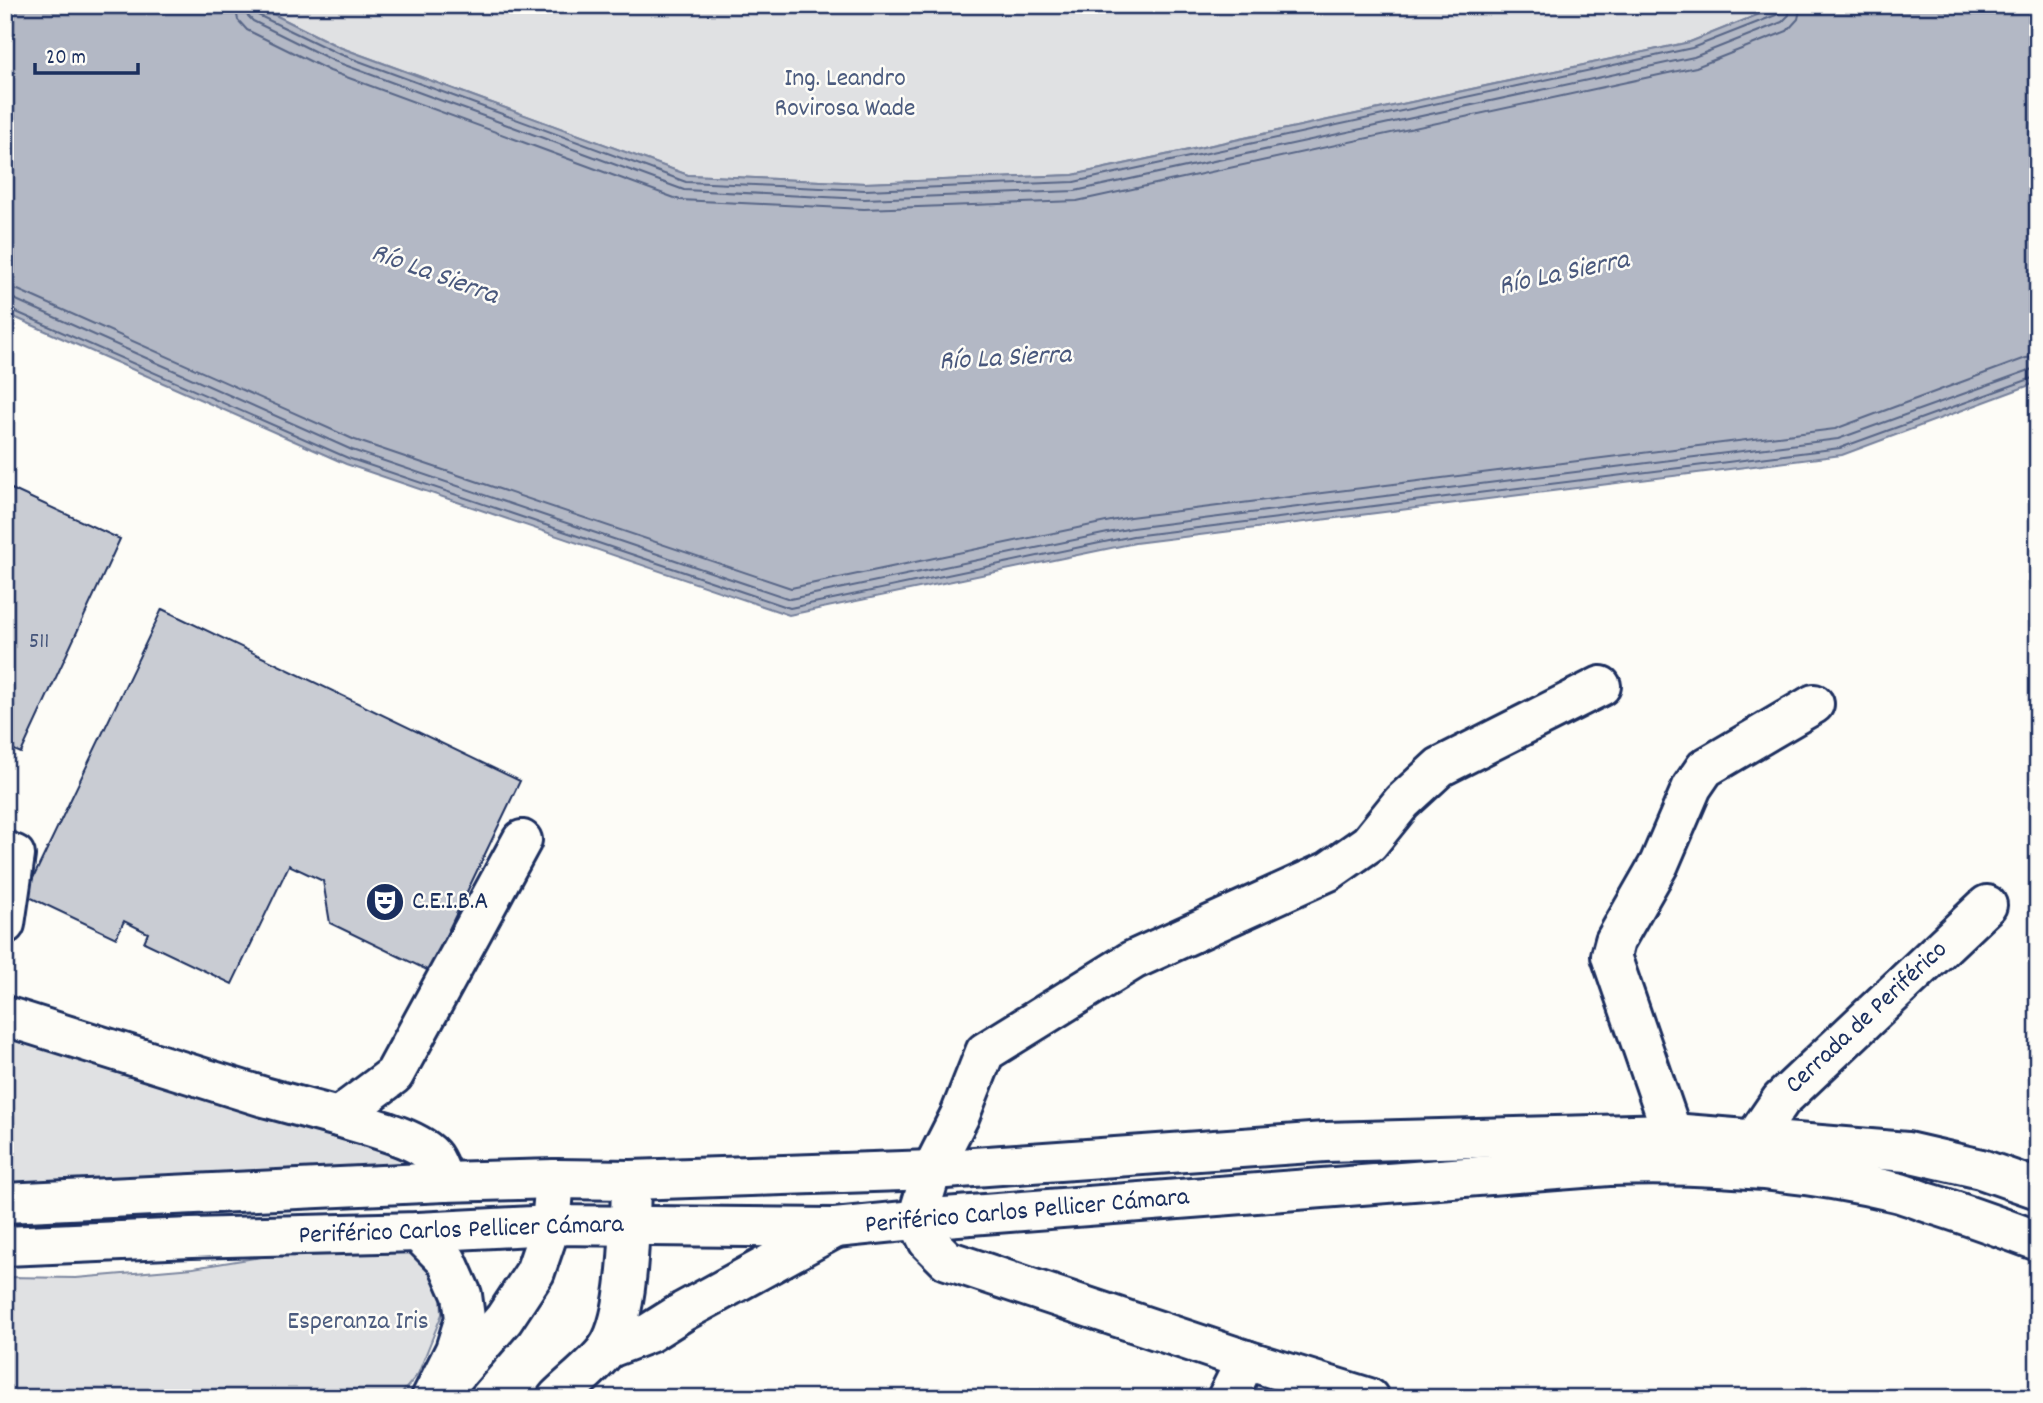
<svg xmlns="http://www.w3.org/2000/svg" width="2043" height="1403" viewBox="0 0 2043 1403" font-family="Dekko,sans-serif">
<style>
.green{fill:#e0e1e3;stroke:#7e88a0;stroke-width:2}
.water{fill:#b3b8c5;stroke:#76819c;stroke-width:2}
.lines{fill:none;stroke-linecap:round;stroke-linejoin:round}
.shore{stroke:#586687;stroke-width:2}
.building{fill:#c9ccd3;stroke:#1b2f5e;stroke-width:2}
.minor-casing{stroke:#1b2f5e;stroke-width:44}
.major-casing{stroke:#1b2f5e;stroke-width:44}
.minor{stroke:#fdfcf7;stroke-width:38}
.major{stroke:#fdfcf7;stroke-width:38}
.labels{text-anchor:middle;dominant-baseline:central;stroke-width:5;stroke-linejoin:round;paint-order:stroke}
.number-label{font-size:23px;fill:#46567b}
.park-label{font-size:26px;fill:#4c5c7f;stroke:#fdfcf7}
.poi-label{font-size:26px;fill:#1b2f5e;stroke:#fdfcf7;text-anchor:start}
.street-label{font-size:26px;fill:#1b2f5e;stroke:#fdfcf7}
.water-label{font-size:28px;font-style:italic;fill:#49587d;stroke:#fdfcf7}
</style>
<rect width="100%" height="100%" fill="#fdfcf7"/>
<filter id="ink" filterUnits="userSpaceOnUse"><feTurbulence type="fractalNoise" baseFrequency=".0143" numOctaves="2"/><feDisplacementMap in="SourceGraphic" scale="14" xChannelSelector="R" yChannelSelector="G"/><feConvolveMatrix kernelMatrix="1 2 1 2 8 2 1 2 1" color-interpolation-filters="sRGB"/></filter>
<g filter="url(#ink)">
<g class="green">
<path d="M255,5H1782L1690,42L1073,175L865,183L688,175L339,47Z"/>
<path d="M5,1016L338,1117L444,1182L5,1202Z"/>
<path d="M404,1247L425,1257L441,1290L442,1314L418,1374L398,1398H5V1277L76,1278L193,1268L280,1254Z"/>
</g>
<path class="water" d="M5,5H255L339,47L688,175L865,183L1073,175L1690,42L1782,5H2038V382L1842,455L1135,543L789,615L346,464L5,313Z"/>
<g class="lines">
<g class="shore">
<path d="M235,5L238,20L247,30L330,71L680,200L864,209L1077,201L1696,67L1787,31L1798,19L1801,5"/>
<path d="M245,5L247,15L253,21L334,61L684,190L865,199L1075,191L1694,57L1782,22L1789,15L1790,5"/>
<path d="M254,5L258,15L337,53L686,182L865,190L1074,182L1692,48L1776,15L1781,11V5"/>
<path d="M5,288L18,290L355,440L791,588L1130,517L1835,429L2026,358L2038,357"/>
<path d="M5,298L14,299L352,450L790,599L1132,528L1838,439L2038,367"/>
<path d="M5,307L348,458L790,608L1133,536L1840,448L2038,376"/>
</g>
</g>
<g class="building">
<path d="M5,486L120,539L21,753L5,746Z"/>
<path d="M162,609L520,781L429,971L330,923L323,881L289,865L232,984L144,942L148,933L124,921L116,938L25,895Z"/>
</g>
<g class="lines">
<g class="minor-casing">
<g id="minor">
<path d="M5,851L15,855L5,924"/>
<path d="M5,1016L264,1097L338,1117L394,1075L522,840"/>
<path d="M338,1117C360,1124 420,1138 433,1157C438,1164 441,1174 444,1182"/>
<path d="M1672,1133L1611,956L1615,941L1659,864L1692,787L1705,768L1814,704"/>
<path d="M1755,1138L1781,1100L1987,905"/>
<path d="M440,1393L504,1319L535,1272L551,1225L555,1179"/>
<path d="M557,1398C571,1384 596,1365 607,1349C630,1316 630,1222 631,1180"/>
<path d="M1227,1398L1246,1360"/>
<path d="M1369,1398L1246,1360L947,1260L928,1241L917,1219L932,1170L960,1115L985,1052L1133,960L1329,871L1369,843L1402,802L1440,767L1601,686"/>
</g>
</g>
<g class="major-casing">
<g id="major">
<path d="M5,1203L444,1182L555,1179L631,1180L932,1170L1325,1142L1672,1133L1907,1152L1981,1169L2038,1189"/>
<path d="M418,1232L447,1261L462,1295L465,1318L455,1350L431,1398"/>
<path d="M5,1246L191,1238L418,1232L551,1225L835,1228L945,1217L1609,1166C1706,1163 1802,1169 1896,1192C1908,1195 1920,1200 1932,1204C1968,1215 2003,1228 2038,1241"/>
<path d="M607,1349L649,1333L684,1311L834,1229"/>
</g>
</g>
<use href="#minor" class="minor"/>
<use href="#major" class="major"/>
</g>
</g>
<defs>
<g id="theatre-disc" transform="scale(2.0125)"><circle r="9.5" fill="#1b2f5e" stroke="#fdfcf7"/><path d="M-5-5.5Q0-4 5-5.5V0Q5 5 0 6Q-5 5-5 0ZM-3.3-2.5H-1v1.5H-3.3ZM1-2.5H3.3v1.5H1ZM-2.8 1Q0 5.5 2.8 1Z" fill="#fff"/></g>
</defs>
<g fill-rule="evenodd">
<use href="#theatre-disc" x="385" y="902"/>
</g>
<g class="labels">
<g class="number-label">
<text x="39" y="642">511</text>
</g>
<g class="park-label">
<text x="845" y="79">Ing. Leandro<tspan x="845" dy="30">Rovirosa Wade</tspan></text>
<text x="358" y="1322">Esperanza Iris</text>
</g>
<g class="poi-label">
<text x="412" y="902">C.E.I.B.A</text>
</g>
<g class="street-label">
<text transform="translate(1867 1018) rotate(-43)">Cerrada de Periférico</text>
<text transform="translate(1027 1212) rotate(-5)">Periférico Carlos Pellicer Cámara</text>
<text transform="translate(461 1231) rotate(-2)">Periférico Carlos Pellicer Cámara</text>
</g>
<g class="water-label">
<text transform="translate(1564 275) rotate(-12)">Río La Sierra</text>
<text transform="translate(434 276) rotate(20)">Río La Sierra</text>
<text transform="translate(1005 360) rotate(-3)">Río La Sierra</text>
</g>
</g>
<rect width="2043" height="1403" fill="none" stroke="#fdfcf7" stroke-width="28"/>
<rect x="14" y="14" width="2015" height="1375" fill="none" stroke="#1b2f5e" stroke-width="2.5" filter="url(#ink)"/>
<path d="M35 63v10h103v-10" fill="none" stroke="#1b2f5e" stroke-width="3.5"/>
<text x="46" y="63" font-size="21" fill="#1b2f5e" stroke="#fdfcf7" stroke-width="5" paint-order="stroke">20 m</text>
</svg>
